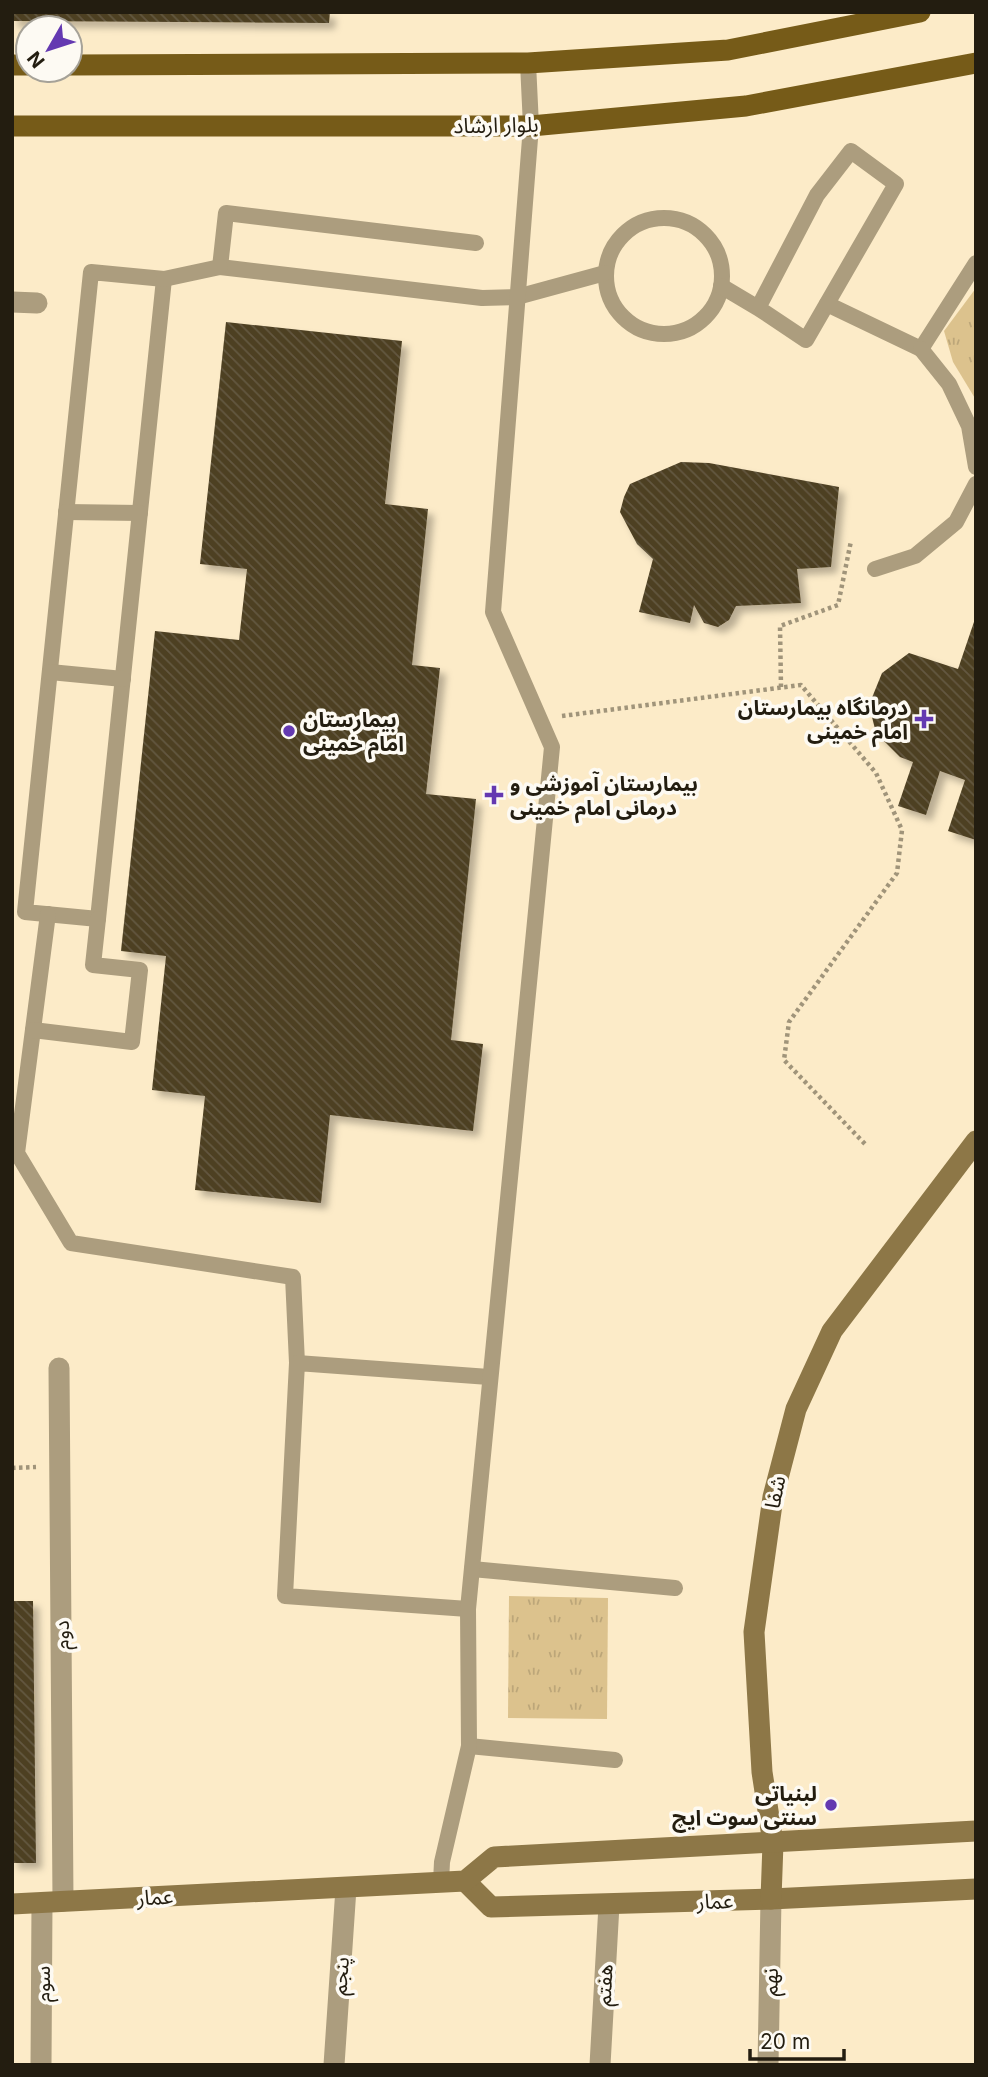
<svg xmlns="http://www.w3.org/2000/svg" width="988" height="2077" viewBox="0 0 988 2077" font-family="Inter,'Noto Sans Arabic',sans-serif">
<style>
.grass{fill:url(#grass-tufts)}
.building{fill:url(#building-back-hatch);filter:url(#shadow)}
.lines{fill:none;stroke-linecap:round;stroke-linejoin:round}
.path{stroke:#a0947a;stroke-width:4.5;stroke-dasharray:3.5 3.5;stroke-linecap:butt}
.lane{stroke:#ac9d7e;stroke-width:16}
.street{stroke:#ac9d7e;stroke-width:21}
.secondary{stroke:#8d7747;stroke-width:21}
.primary{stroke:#765b18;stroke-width:21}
.poi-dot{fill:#6439b1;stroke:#fdfaf3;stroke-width:2.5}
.labels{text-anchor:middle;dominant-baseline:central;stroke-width:7;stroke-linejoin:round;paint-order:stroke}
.street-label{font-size:21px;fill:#231d10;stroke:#fdfaf3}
.poi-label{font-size:21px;font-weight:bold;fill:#231d10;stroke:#fdfaf3;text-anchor:end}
</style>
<defs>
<pattern id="grass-tufts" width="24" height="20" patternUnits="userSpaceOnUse" patternTransform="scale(1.75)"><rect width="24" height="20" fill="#dcc28d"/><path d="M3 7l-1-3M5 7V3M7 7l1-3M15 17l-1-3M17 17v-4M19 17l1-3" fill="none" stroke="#bca679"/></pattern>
<pattern id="building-back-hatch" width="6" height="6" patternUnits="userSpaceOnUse" patternTransform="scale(1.75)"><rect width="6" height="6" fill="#4d3f22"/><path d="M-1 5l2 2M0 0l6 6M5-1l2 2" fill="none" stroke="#635840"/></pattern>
<filter id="shadow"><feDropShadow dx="6" dy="6" stdDeviation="3.5" flood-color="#0004"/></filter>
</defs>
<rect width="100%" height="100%" fill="#fcebc8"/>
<g class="grass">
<path d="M976,288V400L953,362L944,331Z"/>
<path d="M509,1596L608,1598L607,1719L508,1718Z"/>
</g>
<g class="building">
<path d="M12,12H330L329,23L12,21Z"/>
<path d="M226,322L402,341L385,504L428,509L412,665L440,668L426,794L476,799L451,1040L483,1044L473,1131L330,1115L321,1203L195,1190L205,1096L152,1090L166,956L121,951L155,631L239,640L247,569L200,564Z"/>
<path d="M681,462L709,463L839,487L831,567L797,569L801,603L736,606L729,620L718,627L704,623L694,605L690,623L639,612L653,559L637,544L620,512L624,497L630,484Z"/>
<path d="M976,616V840L948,831L965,780L940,771L926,815L898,806L913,762L900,757L876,733L869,705L882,673L909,653L958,669Z"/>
<path d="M12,1601H33L36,1863H12Z"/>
</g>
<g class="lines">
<g class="path">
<path d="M781,687L780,626L838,605L851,541"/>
<path d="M562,716L801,685L876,773L902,830L897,873L789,1022L784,1060L865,1144"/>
<path d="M12,1468L36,1467"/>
</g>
<g class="lane">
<circle cx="664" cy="276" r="58"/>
<path d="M476,243L226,213L220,267L482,298L517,297L605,273"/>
<path d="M91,272L164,279L98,919L25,912Z"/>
<path d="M164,279L220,267"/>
<path d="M721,286L758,308L817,195L851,151L896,184L806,340L758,308"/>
<path d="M827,304L921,349L976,263"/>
<path d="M921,349L949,384L969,426L976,467"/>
<path d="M66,512L140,513"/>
<path d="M875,569L915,556L956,522L976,484"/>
<path d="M50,672L123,679"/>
<path d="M48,914L17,1153L71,1243L293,1277L297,1363"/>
<path d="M33,1030L132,1042L140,970L93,965L98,919"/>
<path d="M472,1569L675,1588"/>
<path d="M468,1609L285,1596L297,1363L489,1377"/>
<path d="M469,1746L615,1760"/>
<path d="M441,1882L442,1862L469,1746L468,1609L552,747L493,612L531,126L528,63"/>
</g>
<g class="street">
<path d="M12,302L37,303"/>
<path d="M59,1368L63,1901"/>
<path d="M41,2065L42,1903"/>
<path d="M334,2065L346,1888"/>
<path d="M600,2065L609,1905"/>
<path d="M768,2065L771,1899"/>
</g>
<g class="secondary">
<path d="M465,1881L491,1907L771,1899L976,1889"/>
<path d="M771,1899L773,1843L762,1772L754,1632L773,1497L796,1409L832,1331L976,1141"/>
<path d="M12,1904L465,1881L494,1857L976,1831"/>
</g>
<g class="primary">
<path d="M12,65H28"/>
<path d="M70,65L528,63L728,50L920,12"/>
<path d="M12,126H531L746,106L976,63"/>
</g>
</g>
<g class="poi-dot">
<path d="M920.5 708.5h7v7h7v7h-7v7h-7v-7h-7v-7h7z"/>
<circle cx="289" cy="731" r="7"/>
<path d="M490.5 784.5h7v7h7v7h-7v7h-7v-7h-7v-7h7z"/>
<circle cx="831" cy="1805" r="7"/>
</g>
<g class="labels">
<g class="street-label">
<text transform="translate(496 125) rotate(-1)">بلوار ارشاد</text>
<text transform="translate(775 1492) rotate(-78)">شفا</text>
<text transform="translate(61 1635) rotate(-90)">دوم</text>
<text transform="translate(155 1897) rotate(-3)">عمار</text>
<text transform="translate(715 1901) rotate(-2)">عمار</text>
<text transform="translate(340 1976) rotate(-86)">پنجم</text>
<text transform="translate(770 1982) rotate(-89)">نهم</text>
<text transform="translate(42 1984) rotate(-90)">سوم</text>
<text transform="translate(604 1985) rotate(-87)">هفتم</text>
</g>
<g class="poi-label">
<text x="908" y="707">درمانگاه بیمارستان<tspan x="908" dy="24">امام خمینی</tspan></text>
<text x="303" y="719" text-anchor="start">بیمارستان<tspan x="303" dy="24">امام خمینی</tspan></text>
<text x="510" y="783" text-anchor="start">بیمارستان آموزشی و<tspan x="510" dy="24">درمانی امام خمینی</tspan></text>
<text x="817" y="1793">لبنیاتی<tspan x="817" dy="24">سنتی سوت ایچ</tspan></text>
</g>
</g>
<rect width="988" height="2077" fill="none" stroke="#231d10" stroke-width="28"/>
<g transform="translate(49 49) rotate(231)"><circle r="33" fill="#fdfaf3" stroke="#a6a298" stroke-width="2"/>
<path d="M0-5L12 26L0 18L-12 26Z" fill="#6439b1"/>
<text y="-10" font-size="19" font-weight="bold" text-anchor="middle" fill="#231d10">N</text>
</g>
<path d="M750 2049v10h94v-10" fill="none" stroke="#231d10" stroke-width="3.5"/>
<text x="760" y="2049" font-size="21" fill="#231d10" stroke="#fdfaf3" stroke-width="5" paint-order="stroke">20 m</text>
</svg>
